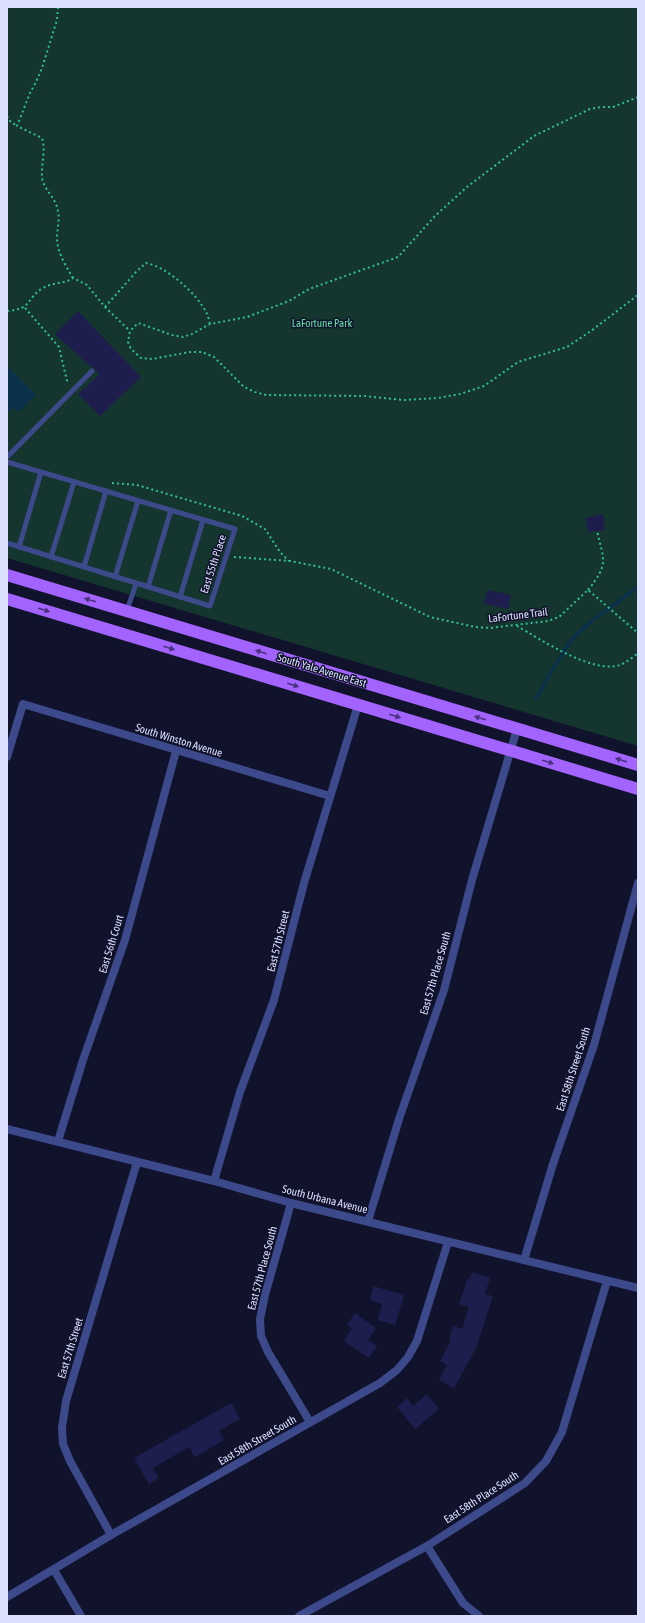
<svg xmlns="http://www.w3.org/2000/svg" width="645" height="1623" viewBox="0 0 645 1623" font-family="'Asap Condensed',sans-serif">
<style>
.green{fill:#14362e}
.water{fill:#0b304c}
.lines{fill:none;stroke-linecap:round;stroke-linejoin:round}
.stream{stroke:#0b304c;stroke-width:3.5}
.building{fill:#1d1e4d}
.path{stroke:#30bf98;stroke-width:2;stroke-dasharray:2 3;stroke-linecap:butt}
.service{stroke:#3c4a8b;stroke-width:5}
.minor{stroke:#3c4a8b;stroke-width:8}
.primary{stroke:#a363ff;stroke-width:12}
.oneway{fill:#4b3280}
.labels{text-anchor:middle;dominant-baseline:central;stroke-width:3;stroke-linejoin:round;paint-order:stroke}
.park-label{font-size:11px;fill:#65e2a8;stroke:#11122c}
.street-label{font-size:11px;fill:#dce0ff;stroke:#11122c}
</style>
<rect width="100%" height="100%" fill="#11122c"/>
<path class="green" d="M7,7H638V746L7,558Z"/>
<path class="water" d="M7,366L36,395L18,412L13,407L7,413Z"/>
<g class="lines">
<path class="stream" d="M536,698C547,681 556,662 568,645C585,621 616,606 638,586"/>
</g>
<g class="building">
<path d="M78,311L141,377L100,416L78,394L99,375L94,368L91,367L55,334Z"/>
<path d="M603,514L605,530L588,532L586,518Z"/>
<path d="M487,590L511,595L508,609L484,604Z"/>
<path d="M472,1272L490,1278L485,1294L493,1296L476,1348L454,1388L439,1380L447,1365L440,1361L451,1340L449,1339L453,1326L462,1329L469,1307L459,1304L468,1278L470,1279Z"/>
<path d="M373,1286L404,1295L395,1325L378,1320L382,1304L370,1300Z"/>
<path d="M355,1313L376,1328L368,1340L377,1346L369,1358L344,1341L352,1328L347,1325Z"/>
<path d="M427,1394L439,1409L415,1429L397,1407L407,1398L413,1406Z"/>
<path d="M231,1403L240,1419L219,1431L224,1440L195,1457L189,1447L153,1468L159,1478L149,1484L134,1458Z"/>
</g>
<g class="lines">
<g class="path">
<path d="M58,7L57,20L42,68L36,82L30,93L17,126L42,138C46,150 41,164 42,178C44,190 56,198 58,211C60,220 57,229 57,238C57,252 66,266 73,278"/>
<path d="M638,97L613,107H601L590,109L534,136L467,187L435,216L398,257L309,289L289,301L247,317L210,324L192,334L183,337L172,335L138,323L130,331L128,342L131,349L141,358L152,359L190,352H202L214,357L244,387L255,392L266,395L365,396L404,400L438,398L460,394L484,386L518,362L567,347L591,331L638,295"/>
<path d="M7,116L10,121L17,126"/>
<path d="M105,307L136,272L146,263C167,267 196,293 206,312C208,315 209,320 210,324"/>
<path d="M25,308L59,347L67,381L66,384"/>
<path d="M7,311C33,309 26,298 43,288C53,282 65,284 73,278L87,285L105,307L130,331"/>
<path d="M112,483L137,485L242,516L265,529L280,552L289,561"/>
<path d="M234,557L290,561L331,569L430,617L475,627L490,628L548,621L559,617L588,590L638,633"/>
<path d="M588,590C609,564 604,561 597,531"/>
<path d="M517,626C542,640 592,674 620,665C626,663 633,657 638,653"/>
</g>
<g class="service">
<path d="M7,457L92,371"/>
<path d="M7,462L235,529L210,606L7,543"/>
<path d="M19,547L41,472"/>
<path d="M51,557L74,482"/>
<path d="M84,567L106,491"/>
<path d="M115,577L138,501"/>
<path d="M148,587L171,510"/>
<path d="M180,597L203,520"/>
<path d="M127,610L136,584"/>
</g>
<g class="minor">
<path d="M7,757L23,704L330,796"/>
<path d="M7,1129L214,1181L291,1203L638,1288"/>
<path d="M58,1141L83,1060L125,940L176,751"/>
<path d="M214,1181L240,1092L274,1000L304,883L358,705"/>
<path d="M291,1203L265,1295L260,1319L261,1336L268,1352L310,1422"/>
<path d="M368,1221L400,1116L444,990L472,880L517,729"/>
<path d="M524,1260L553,1164L594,1045L638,883"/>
<path d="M111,1535L70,1461L63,1444L62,1428L66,1401L137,1162"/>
<path d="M427,1546L463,1603L479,1616"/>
<path d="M54,1570L81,1616"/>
<path d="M7,1597L111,1535L380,1383L397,1370L408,1357L417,1341L448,1242"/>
<path d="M299,1616L427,1546L525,1483L546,1461L562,1432L607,1281"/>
</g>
<g class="primary">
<path d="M7,575L638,765"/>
<path d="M7,599L638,789"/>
</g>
</g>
<defs><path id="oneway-solid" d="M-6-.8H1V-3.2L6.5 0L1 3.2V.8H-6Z"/></defs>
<g class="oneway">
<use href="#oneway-solid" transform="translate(90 600) rotate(-163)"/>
<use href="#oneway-solid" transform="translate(44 610) rotate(17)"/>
<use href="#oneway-solid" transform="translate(169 648) rotate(17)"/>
<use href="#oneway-solid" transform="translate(261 652) rotate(-163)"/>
<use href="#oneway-solid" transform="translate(293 685) rotate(17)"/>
<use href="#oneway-solid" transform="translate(395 716) rotate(17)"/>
<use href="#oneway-solid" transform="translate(480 718) rotate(-163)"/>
<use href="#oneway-solid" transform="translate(621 760) rotate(-163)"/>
<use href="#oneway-solid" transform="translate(548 762) rotate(17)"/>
</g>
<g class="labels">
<g class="park-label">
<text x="322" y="323">LaFortune Park</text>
</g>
<g class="street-label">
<text transform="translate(213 564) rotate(-72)">East 55th Place</text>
<text transform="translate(518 615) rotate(-7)">LaFortune Trail</text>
<text transform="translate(322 670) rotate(17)">South Yale Avenue East</text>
<text transform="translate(179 740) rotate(17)">South Winston Avenue</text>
<text transform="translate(278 941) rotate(-76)">East 57th Street</text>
<text transform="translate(111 944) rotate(-73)">East 56th Court</text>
<text transform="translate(435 973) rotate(-74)">East 57th Place South</text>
<text transform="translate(573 1069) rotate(-72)">East 58th Street South</text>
<text transform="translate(325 1199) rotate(14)">South Urbana Avenue</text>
<text transform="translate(262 1268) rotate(-75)">East 57th Place South</text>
<text transform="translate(70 1348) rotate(-73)">East 57th Street</text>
<text transform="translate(257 1440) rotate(-30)">East 58th Street South</text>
<text transform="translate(481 1497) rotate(-33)">East 58th Place South</text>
</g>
</g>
<rect width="645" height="1623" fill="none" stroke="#dce0ff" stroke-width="16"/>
</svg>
